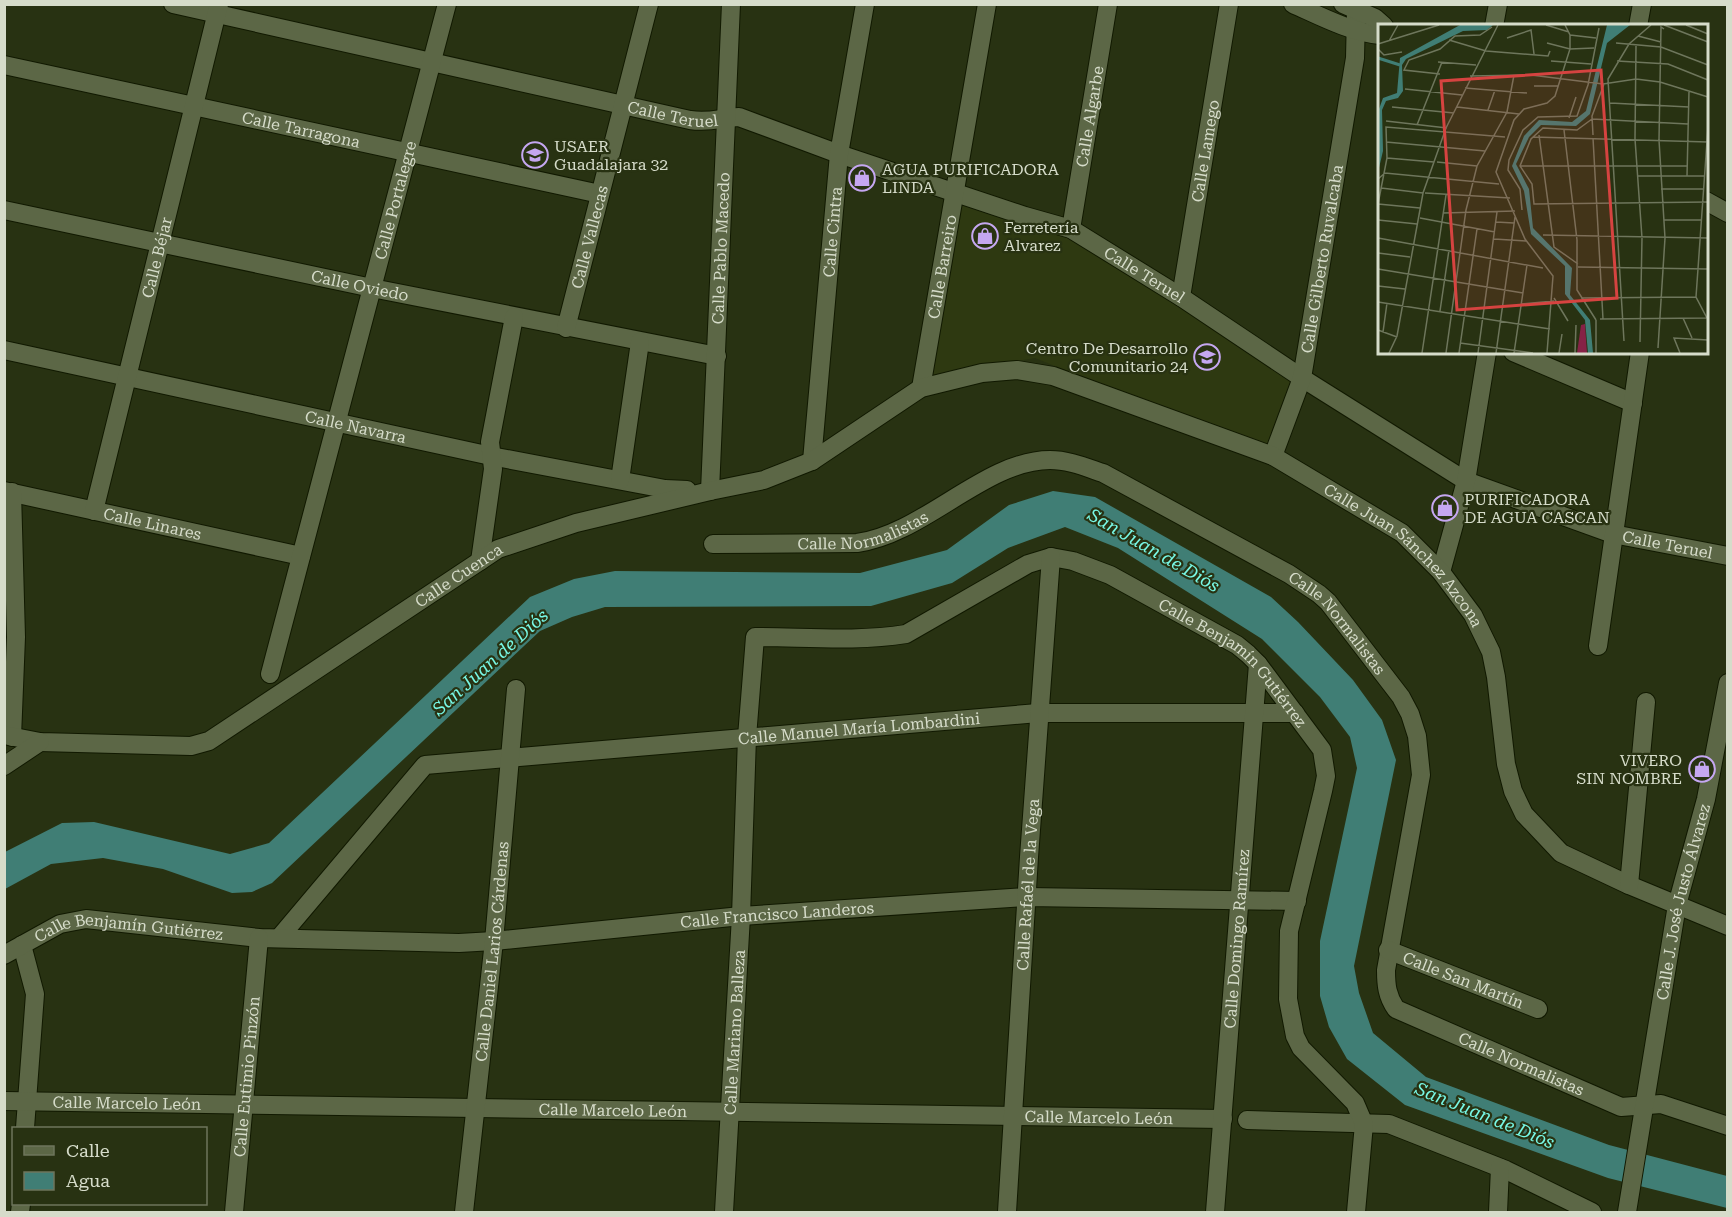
<svg xmlns="http://www.w3.org/2000/svg" width="1732" height="1217" viewBox="0 0 1732 1217" font-family="'Roboto Serif',serif">
<style>
.built{fill:#2e3911}
.water{fill:#407e75}
.lines{fill:none;stroke-linecap:round;stroke-linejoin:round}
.street-casing{stroke:#111900;stroke-width:20}
.secondary-casing{stroke:#111900;stroke-width:20}
.street{stroke:#5c6746;stroke-width:18}
.secondary{stroke:#5c6746;stroke-width:18}
.labels{text-anchor:middle;dominant-baseline:central;stroke-width:4.5;stroke-linejoin:round;paint-order:stroke}
.street-label{font-size:16px;fill:#d6dcca;stroke:#283212}
.poi-label{font-size:16px;fill:#d6dcca;stroke:#283212;text-anchor:start}
.water-label{font-size:18px;font-style:italic;fill:#78f8e6;stroke:#283212}
.inset-river{fill:none;stroke:#407e75;stroke-width:3}
.inset-road{fill:none;stroke:#6e765c;stroke-width:1.5}
.view{fill:#d64340;fill-opacity:0.15;stroke:#d64340;stroke-width:3}
.inset-edge{fill:none;stroke:#d6dcca;stroke-width:3}
</style>
<rect width="100%" height="100%" fill="#283212"/>
<path class="built" d="M957,195L1072,233L1302,380L1272,453L1035,358L928,377Z"/>
<path class="water" d="M1053,491L1095,497L1271,597L1298,622L1353,680L1382,720L1396,760L1354,966L1359,993L1373,1033L1426,1077L1609,1145L1727,1176V1208L1608,1178L1405,1105L1347,1059L1329,1027L1320,996V941L1357,768L1350,737L1320,697L1262,639L1118,548L1065,527L1008,548L952,583L871,606L605,607L572,617L540,631L272,883L252,892L232,893L163,869L103,858L51,864L5,889V852L62,823L94,822L230,854L269,843L530,597L574,579L615,571L860,573L947,550L1009,505Z"/>
<g class="lines">
<g class="street-casing">
<g id="street">
<path id="s1" d="M173,4L690,120C711,123 719,118 739,117L839,154L1025,216L1071,229L1181,297L1302,378L1466,481L1613,534L1728,556"/>
<path d="M1494,26L1498,4"/>
<path d="M1638,26L1642,4"/>
<path id="s2" d="M4,65L600,194"/>
<path id="s3" d="M4,210L372,288L717,356"/>
<path id="s4" d="M1071,229L1108,4"/>
<path id="s5" d="M1181,297L1229,4"/>
<path id="s6" d="M566,328L649,4"/>
<path id="s7" d="M4,350L491,456L665,489L687,490"/>
<path d="M1513,352L1633,403"/>
<path id="s8" d="M921,388L987,4"/>
<path id="s9" d="M1273,456L1302,378L1355,58L1356,14"/>
<path id="s10" d="M812,461L839,154L865,4"/>
<path d="M620,480L640,342"/>
<path id="s11" d="M4,491L301,556"/>
<path id="s12" d="M710,491L731,4"/>
<path d="M12,492L16,637L12,737"/>
<path id="s13" d="M94,511L219,4"/>
<path id="s14" d="M713,544L857,543C924,534 985,460 1050,460C1068,460 1085,467 1103,473L1289,574L1319,594L1328,602L1401,697L1410,714L1417,736L1421,775L1386,970C1386,985 1387,996 1396,1009L1621,1107L1661,1104L1728,1126"/>
<path d="M480,561L493,469L490,442L514,317"/>
<path d="M1441,572L1466,481L1487,352"/>
<path d="M1598,646L1640,352"/>
<path id="s15" d="M270,674L447,4"/>
<path id="s16" d="M4,735L40,742L191,746L209,741L498,549L576,523L710,491L764,480L812,461L921,388L982,373L1017,370L1053,376L1273,456L1402,533L1441,572L1473,615L1491,652L1496,677L1506,764L1513,791L1524,814L1561,853L1629,885L1728,926"/>
<path d="M4,766L40,742"/>
<path d="M1629,885L1646,702"/>
<path id="s17" d="M279,938L425,765L1038,713H1295"/>
<path d="M22,945L35,994L25,1128"/>
<path id="s18" d="M1388,950L1538,1009"/>
<path id="s19" d="M4,955L60,924L86,919L259,938L459,943L494,941L741,916L1027,897L1297,901"/>
<path id="s20" d="M4,1101L1223,1119"/>
<path d="M1247,1120L1389,1124L1506,1170L1592,1212"/>
<path d="M20,1212L21,1204"/>
<path id="s21" d="M234,1212L259,938"/>
<path id="s22" d="M464,1212L494,941L516,689"/>
<path id="s23" d="M724,1212L741,916L747,737L755,637C805,637 857,642 906,634L1028,564L1051,557L1073,561L1110,575L1237,645L1248,654L1258,664L1322,750L1326,776L1323,791L1289,931L1288,999L1295,1036L1301,1048L1355,1103L1364,1124L1356,1212"/>
<path id="s24" d="M1007,1212L1029,857L1051,557"/>
<path id="s25" d="M1215,1212L1258,664"/>
<path d="M1498,1212L1500,1168"/>
</g>
</g>
<g class="secondary-casing">
<g id="secondary">
<path d="M1293,4C1320,16 1350,32 1380,35"/>
<path d="M1343,4L1375,18L1384,26"/>
<path d="M1706,201L1728,213"/>
<path id="s26" d="M1627,1212L1677,905L1706,799L1728,683"/>
</g>
</g>
<use href="#street" class="street"/>
<use href="#secondary" class="secondary"/>
</g>
<defs>
<g id="school-ring" transform="scale(1.35)"><circle r="9.5" fill="#283212" stroke="#c5a7f1" stroke-width="1.5"/><path d="M0-5L7-2L0 1L-7-2ZM-4 1L0 2.5L4 1V4Q0 6-4 4Z" fill="#c5a7f1"/></g>
<g id="shop-ring" transform="scale(1.35)"><circle r="9.5" fill="#283212" stroke="#c5a7f1" stroke-width="1.5"/><path d="M-5-2.5h2.3a2.7 3.5 0 0 1 5.4 0H5L5.5 6h-11ZM-1.5-2.5h3a1.5 2.3 0 0 0-3 0Z" fill="#c5a7f1"/></g>
</defs>
<g fill-rule="evenodd">
<use href="#school-ring" x="535" y="155"/>
<use href="#shop-ring" x="862" y="178"/>
<use href="#shop-ring" x="985" y="236"/>
<use href="#school-ring" x="1207" y="357"/>
<use href="#shop-ring" x="1445" y="508"/>
<use href="#shop-ring" x="1702" y="769"/>
</g>
<g class="labels">
<g class="street-label">
<text stroke="none"><textPath href="#s1" startOffset="512">Calle Teruel</textPath></text>
<text stroke="none"><textPath href="#s4" startOffset="114">Calle Algarbe</textPath></text>
<text stroke="none"><textPath href="#s2" startOffset="304">Calle Tarragona</textPath></text>
<text stroke="none"><textPath href="#s5" startOffset="148">Calle Lamego</textPath></text>
<text stroke="none"><textPath href="#s15" startOffset="490">Calle Portalegre</textPath></text>
<text stroke="none"><textPath href="#s10" startOffset="230">Calle Cintra</textPath></text>
<text stroke="none"><textPath href="#s6" startOffset="94">Calle Vallecas</textPath></text>
<text stroke="none"><textPath href="#s12" startOffset="243">Calle Pablo Macedo</textPath></text>
<text stroke="none"><textPath href="#s13" startOffset="261">Calle Béjar</textPath></text>
<text stroke="none"><textPath href="#s9" startOffset="204">Calle Gilberto Ruvalcaba</textPath></text>
<text stroke="none"><textPath href="#s8" startOffset="123">Calle Barreiro</textPath></text>
<text stroke="none"><textPath href="#s1" startOffset="1016">Calle Teruel</textPath></text>
<text stroke="none"><textPath href="#s3" startOffset="364">Calle Oviedo</textPath></text>
<text stroke="none"><textPath href="#s7" startOffset="360">Calle Navarra</textPath></text>
<text stroke="none"><textPath href="#s11" startOffset="152">Calle Linares</textPath></text>
<text stroke="none"><textPath href="#s14" startOffset="152">Calle Normalistas</textPath></text>
<text stroke="none"><textPath href="#s1" startOffset="1610">Calle Teruel</textPath></text>
<text stroke="none"><textPath href="#s16" startOffset="1546">Calle Juan Sánchez Azcona</textPath></text>
<text stroke="none"><textPath href="#s16" startOffset="506">Calle Cuenca</textPath></text>
<text stroke="none"><textPath href="#s14" startOffset="692">Calle Normalistas</textPath></text>
<text stroke="none"><textPath href="#s23" startOffset="1107">Calle Benjamín Gutiérrez</textPath></text>
<text stroke="none"><textPath href="#s17" startOffset="662">Calle Manuel María Lombardini</textPath></text>
<text stroke="none"><textPath href="#s24" startOffset="328">Calle Rafaél de la Vega</textPath></text>
<text stroke="none"><textPath href="#s26" startOffset="315">Calle J. José Justo Álvarez</textPath></text>
<text stroke="none"><textPath href="#s19" startOffset="784">Calle Francisco Landeros</textPath></text>
<text stroke="none"><textPath href="#s19" startOffset="132">Calle Benjamín Gutiérrez</textPath></text>
<text stroke="none"><textPath href="#s25" startOffset="274">Calle Domingo Ramírez</textPath></text>
<text stroke="none"><textPath href="#s22" startOffset="262">Calle Daniel Larios Cárdenas</textPath></text>
<text stroke="none"><textPath href="#s18" startOffset="81">Calle San Martín</textPath></text>
<text stroke="none"><textPath href="#s23" startOffset="180">Calle Mariano Balleza</textPath></text>
<text stroke="none"><textPath href="#s14" startOffset="1248">Calle Normalistas</textPath></text>
<text stroke="none"><textPath href="#s21" startOffset="136">Calle Eutimio Pinzón</textPath></text>
<text stroke="none"><textPath href="#s20" startOffset="123">Calle Marcelo León</textPath></text>
<text stroke="none"><textPath href="#s20" startOffset="609">Calle Marcelo León</textPath></text>
<text stroke="none"><textPath href="#s20" startOffset="1095">Calle Marcelo León</textPath></text>
</g>
<g class="poi-label">
<text x="554" y="146">USAER<tspan x="554" dy="18">Guadalajara 32</tspan></text>
<text x="882" y="169">AGUA PURIFICADORA<tspan x="882" dy="18">LINDA</tspan></text>
<text x="1004" y="227">Ferretería<tspan x="1004" dy="18">Alvarez</tspan></text>
<text x="1188" y="348" text-anchor="end">Centro De Desarrollo<tspan x="1188" dy="18">Comunitario 24</tspan></text>
<text x="1464" y="499">PURIFICADORA<tspan x="1464" dy="18">DE AGUA CASCAN</tspan></text>
<text x="1682" y="760" text-anchor="end">VIVERO<tspan x="1682" dy="18">SIN NOMBRE</tspan></text>
</g>
<g class="water-label">
<text transform="translate(1154 550) rotate(30)">San Juan de Diós</text>
<text transform="translate(490 662) rotate(-42)">San Juan de Diós</text>
<text transform="translate(1485 1115) rotate(22)">San Juan de Diós</text>
</g>
</g>
<g transform="translate(1378 24)">
<rect width="330" height="330" fill="#283212"/>
<path d="M207,300L209,329H199L203,301Z" fill="#862246"/>
<path d="M82,1H115L109,6L85,7L28,35L24,41L25,67L20,74L8,77L4,86L5,127L0,148L1,85L5,74L19,69L22,34ZM229,1H252L229,19L212,90L198,102L163,101L151,113L138,140L151,165L155,204L194,244L192,271L212,296L215,329H210L207,296L187,270V242L153,210L146,167L134,142L146,112L161,96L194,98L208,87Z" fill="#407e75"/>
<path class="inset-river" d="M0,34L22,41"/>
<path class="inset-road" d="M168,1L191,8M286,1L330,18M308,1L330,10M192,11L218,14M260,12L283,18M129,14L153,6L156,30M71,16L108,27L170,32L172,27M11,17L20,1M169,19L192,25L216,24M238,19L283,23L330,41M0,20L61,1M258,22L257,115L264,214L262,318M0,25L6,31L24,28M173,37L213,40M239,37L290,40L330,56M60,38L98,41M62,50L26,46L31,36L62,25L77,12L102,11L114,3M92,52L153,51L225,60L258,55L282,58L330,73M156,62H180M87,64L149,69M27,65L84,71M232,79L311,83M14,83L76,89M79,83L141,90M110,86L117,66M191,94L198,73M214,95L199,106L165,104L153,115L142,142L154,160L156,180L330,178M214,95L310,100M8,97L69,104M39,101L64,38M330,103L318,273L330,296M186,106L199,216V266L218,296M161,111L176,223L200,240M215,111L214,92L226,60M155,113L330,118M215,114L225,295M8,118L107,127M9,134L56,138M59,138L99,142M142,142H309M260,152H327M309,152L311,67M0,155L7,149L121,160M3,164L45,169M283,165H326M47,169L132,174M0,180L9,134L8,103L127,113M0,180L42,184M144,186L142,165L130,146L131,136L145,106L160,93L199,92L210,61L221,4M65,189L137,187M42,194L117,208M0,196L39,200M286,196H324M118,198L136,199M165,211L330,214M0,214L165,244M116,215L148,217M0,229L32,233M200,243L330,245M0,245L145,269M0,262L27,265M176,274L190,297M203,274L318,273M0,278L172,305M144,280L176,277M62,287L71,226M305,294L314,314M222,295L328,294M218,296V329M0,306L19,313M5,308L9,279M246,317L230,55L251,20L273,1M82,319L155,329M280,324L287,214L281,116L283,3L286,5M11,329L19,312L45,169L68,104L120,1M44,329L68,171M68,329L88,186L99,142L129,88L136,51M81,329L99,205M100,329L119,188M118,329L137,193M136,329L149,241M169,329L175,252L147,215L118,148L136,96L146,85L169,79L177,72L192,25V11L187,1M181,329L184,310M197,329L198,301M302,329L296,314L330,316"/>
<path class="view" d="M223,46L239,274L79,286L63,57Z"/>
<rect width="330" height="330" class="inset-edge"/>
</g>
<rect width="1732" height="1217" fill="none" stroke="#d6dcca" stroke-width="12"/>
<rect x="12" y="1127" width="195" height="78" fill="#283212" stroke="#6e765c" stroke-width="1.5"/>
<rect x="24" y="1146" width="30" height="9" fill="#5c6746" stroke="#6e765c" stroke-width="1.5"/>
<text x="66" y="1157" font-size="18" fill="#d6dcca">Calle</text>
<rect x="24" y="1172" width="30" height="18" fill="#407e75" stroke="#6e765c" stroke-width="1.5"/>
<text x="66" y="1187" font-size="18" fill="#d6dcca">Agua</text>
</svg>
